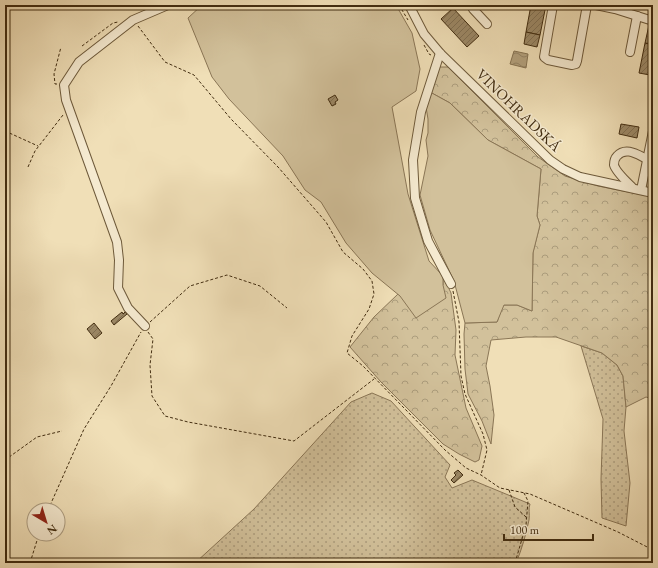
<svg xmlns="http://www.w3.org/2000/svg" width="658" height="568" viewBox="0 0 658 568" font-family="'EB Garamond',serif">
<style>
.grass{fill:url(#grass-dots);stroke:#8a7656}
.forest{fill:url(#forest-crowns);stroke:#8a7656}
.garden{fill:#d2c19b;stroke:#8a7656}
.water{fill:url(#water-waves);stroke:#867352}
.building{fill:url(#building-hatch);stroke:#412c10}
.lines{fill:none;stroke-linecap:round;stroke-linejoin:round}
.minor-casing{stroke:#6d593a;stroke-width:10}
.path{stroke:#412c10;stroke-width:1;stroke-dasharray:3 2;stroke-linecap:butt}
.minor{stroke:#f5ead0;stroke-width:8}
.labels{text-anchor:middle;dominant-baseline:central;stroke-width:3;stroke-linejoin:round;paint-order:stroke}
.street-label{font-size:15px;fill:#412c10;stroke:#f5ead0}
</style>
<defs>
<pattern id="grass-dots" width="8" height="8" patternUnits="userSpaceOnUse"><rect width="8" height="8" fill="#d2c19b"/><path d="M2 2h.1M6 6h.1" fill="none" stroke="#ac9d7d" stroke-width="1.8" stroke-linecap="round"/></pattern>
<pattern id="forest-crowns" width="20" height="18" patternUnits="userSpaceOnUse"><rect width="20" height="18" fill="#d2c19b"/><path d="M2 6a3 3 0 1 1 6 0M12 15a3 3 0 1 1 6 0" fill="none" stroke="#ac9d7d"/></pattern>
<pattern id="water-waves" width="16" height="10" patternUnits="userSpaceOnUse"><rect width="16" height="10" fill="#b4a27e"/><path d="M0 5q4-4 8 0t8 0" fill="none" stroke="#948466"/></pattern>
<pattern id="building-hatch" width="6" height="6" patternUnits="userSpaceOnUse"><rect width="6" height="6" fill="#9c8967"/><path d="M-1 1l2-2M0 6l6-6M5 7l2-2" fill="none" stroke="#817053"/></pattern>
</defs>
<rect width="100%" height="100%" fill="#f0dfb7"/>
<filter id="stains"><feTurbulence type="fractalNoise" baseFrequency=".005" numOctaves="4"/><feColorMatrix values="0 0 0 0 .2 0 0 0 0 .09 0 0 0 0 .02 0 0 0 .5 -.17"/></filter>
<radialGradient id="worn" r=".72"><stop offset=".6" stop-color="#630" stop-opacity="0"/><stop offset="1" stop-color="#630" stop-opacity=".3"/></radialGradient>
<g class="grass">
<path d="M581,346L602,353L617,365L623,376L626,407L624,431L630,483L626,526L602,518L601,479L603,419Z"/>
<path d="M372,393L391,401L450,465L445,477L452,488L472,480L530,504C528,509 530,514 529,520C526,534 522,549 516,563H195L254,509L351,402Z"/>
</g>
<g class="forest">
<path d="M439,67H448L538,157L565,176L598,186L653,197V399L646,397L626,407L623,376L617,365L602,353L556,337H526L491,340L486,366L490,386L494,415L491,444L482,421L468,394L465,369L464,334L465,323L497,322L503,305H517L532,311L533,252L540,225L537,216L541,169L488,140L450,103L430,92Z"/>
<path d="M443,276L451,293L456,330L455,355L466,408L482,446L479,460L475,462L459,454L443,444L381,382L350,347L374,317L398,294L400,296L443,285Z"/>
</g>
<g class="garden">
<path d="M202,5H396L412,33L420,69L416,91L392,107L408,194L429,261L443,276V285L446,298L416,318L400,296L372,273L346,243L321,202L305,190L283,156L229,99L212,77L188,18Z"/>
<path d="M430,92L450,103L488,140L541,169L537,216L540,225L533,253L532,311L517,305H504L497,322L465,323L454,281L430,230L420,195L428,156L426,140L428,133V119L426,107Z"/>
</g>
<path class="water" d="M514,51L528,54L526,68L510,64Z"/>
<g class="building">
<path d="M531,5H546L540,35L526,32Z"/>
<path d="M453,8L479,36L467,47L441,19Z"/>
<path d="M649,25L653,26V45L645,43Z"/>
<path d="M526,32L540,35L537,47L524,44Z"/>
<path d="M645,43L653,45V58L650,75L639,73Z"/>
<path d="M335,95L338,100L335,102L336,104L332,106L328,99Z"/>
<path d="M621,124L639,127L637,138L619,134Z"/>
<path d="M122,312L123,314L125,312L127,314L114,325L111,321Z"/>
<path d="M94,323L102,333L95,339L87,329Z"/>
<path d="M458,470L463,475L454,483L451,480L456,475L454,473Z"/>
</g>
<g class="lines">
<g class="minor-casing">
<g id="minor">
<path d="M409,5L424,34L440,53L550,160L563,169L580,177L653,193"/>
<path d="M471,5L473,9L487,24"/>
<path d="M553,5L544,57L548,60L572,65L576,64L577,61L587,5"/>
<path d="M596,5L615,9L653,21"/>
<path d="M630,52L637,16"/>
<path d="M440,53L421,112L413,160L415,198L428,241L451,284"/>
<path d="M632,187C627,182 616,172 614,165C614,161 615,158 617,156C626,146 638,155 647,159"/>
<path d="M641,190L653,131"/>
<path d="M145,326L128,308L118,288L119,260L117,242L66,100L64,85L79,62L133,20L168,5"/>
</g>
</g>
<g class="path">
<path d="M399,5L408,20"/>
<path d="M138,26L165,62L194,75L231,119L278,167L326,222L343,252L363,269L372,281L374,294L369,309L352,336L347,353L363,366L445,450L466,468L481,475L500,488L530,494L618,532L653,550"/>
<path d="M424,45L429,54L431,55"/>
<path d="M82,46L113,23L118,22"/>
<path d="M57,84H55L54,74L61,47"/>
<path d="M5,131L38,146"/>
<path d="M28,167L35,151L63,115"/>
<path d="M453,291L459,322L461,376L465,394L483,434L487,450L481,475"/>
<path d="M150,322L190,286L227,275L260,286L287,308"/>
<path d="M148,332L153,339L150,365L152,396L165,416L188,422L294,441L374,379"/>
<path d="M5,460L37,437L62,431"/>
<path d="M509,490L515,507L526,517"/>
<path d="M48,510L84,429L111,386L141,332"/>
<path d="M30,563L39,534"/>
<path d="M515,563L526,525L528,501L524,493"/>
</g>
<use href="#minor" class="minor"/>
</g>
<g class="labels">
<g class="street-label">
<text transform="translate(519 110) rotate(44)">VINOHRADSKÁ</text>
</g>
</g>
<rect width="658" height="568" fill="none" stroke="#f0dfb7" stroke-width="20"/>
<rect x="6" y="6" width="646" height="556" fill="none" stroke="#412c10" stroke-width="2"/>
<rect x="10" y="10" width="638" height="548" fill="none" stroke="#412c10"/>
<g transform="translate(46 522) rotate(142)"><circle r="19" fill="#f5ead0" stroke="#ad9e83"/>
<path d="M0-3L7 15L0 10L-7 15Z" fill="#8f2418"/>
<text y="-6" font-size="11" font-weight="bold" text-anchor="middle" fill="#412c10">N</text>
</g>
<path d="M504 534v6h89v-6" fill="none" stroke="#412c10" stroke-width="2"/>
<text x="510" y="534" font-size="12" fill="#412c10" stroke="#f5ead0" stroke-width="3" paint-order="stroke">100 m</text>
<rect width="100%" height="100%" filter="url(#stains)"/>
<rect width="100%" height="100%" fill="url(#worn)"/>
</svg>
